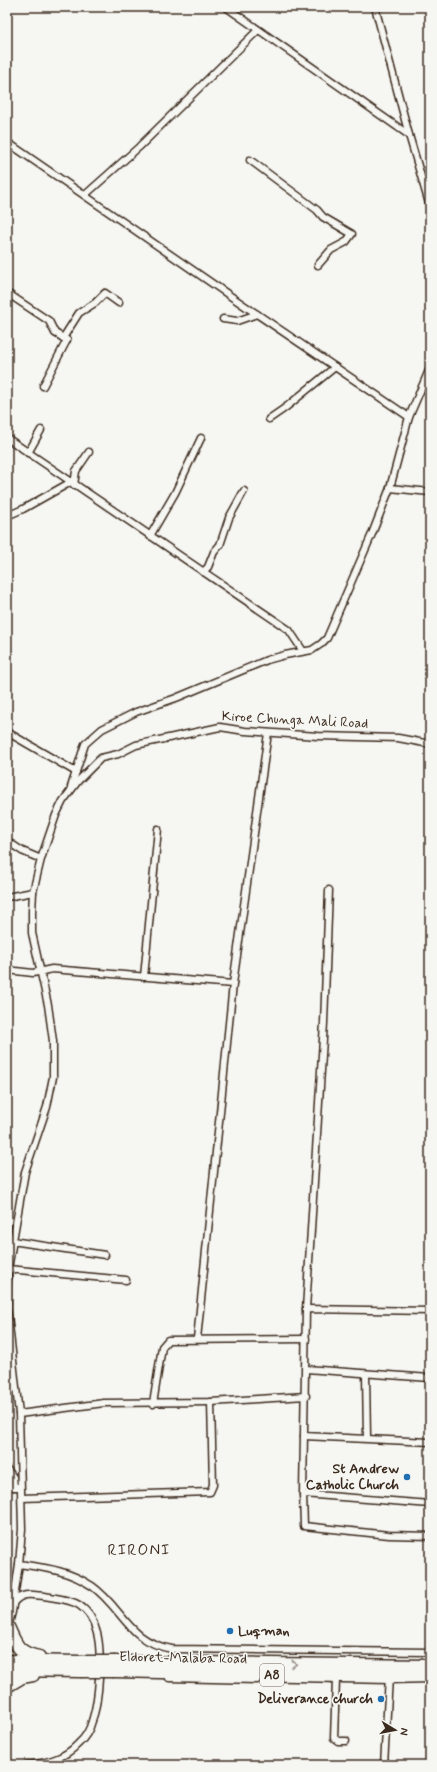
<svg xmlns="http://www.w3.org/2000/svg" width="437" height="1772" viewBox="0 0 437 1772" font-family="Mynerve,sans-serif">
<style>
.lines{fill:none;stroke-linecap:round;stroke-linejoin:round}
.street-casing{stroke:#3b2a1e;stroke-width:9}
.highway-casing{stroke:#3b2a1e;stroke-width:15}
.street{stroke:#f6f6f2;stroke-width:6}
.highway{stroke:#f6f6f2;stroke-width:12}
.highway-bridge-casing{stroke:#3b2a1e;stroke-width:15;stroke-linecap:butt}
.highway-bridge{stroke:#f6f6f2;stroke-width:12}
.oneway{stroke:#989088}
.poi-dot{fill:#1f6fb2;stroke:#f6f6f2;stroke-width:1.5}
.labels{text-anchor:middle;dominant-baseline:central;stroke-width:3.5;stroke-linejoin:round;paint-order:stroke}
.shield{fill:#f6f6f2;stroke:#73675e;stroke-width:1}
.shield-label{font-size:13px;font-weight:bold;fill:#3b2a1e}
.street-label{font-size:14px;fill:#3b2a1e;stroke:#f6f6f2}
.poi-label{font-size:14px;font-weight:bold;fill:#3b2a1e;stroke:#f6f6f2;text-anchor:end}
.quarter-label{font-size:16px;letter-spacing:1px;fill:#3b2a1e;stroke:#f6f6f2}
</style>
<rect width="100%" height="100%" fill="#f6f6f2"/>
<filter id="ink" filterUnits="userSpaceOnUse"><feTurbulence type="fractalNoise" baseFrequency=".025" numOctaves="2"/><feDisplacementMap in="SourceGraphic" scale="8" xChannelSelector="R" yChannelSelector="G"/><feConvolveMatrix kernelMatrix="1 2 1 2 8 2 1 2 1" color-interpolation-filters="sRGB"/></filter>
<g filter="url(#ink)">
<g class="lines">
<g class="street-casing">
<g id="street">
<path d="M226,7L409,135"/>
<path d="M375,7L409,135L430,207"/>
<path d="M7,142L242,304L409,417"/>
<path d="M250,160L317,210L323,217L352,234L346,242L331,250L318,265"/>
<path d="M85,195L139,147L258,30"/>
<path d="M7,293L49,321L55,333L67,340L43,386"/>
<path d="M223,319L237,321L257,314"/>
<path d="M63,338L79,313L95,303L105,293L119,303"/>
<path d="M269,419L285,408L335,367"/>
<path d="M7,438L289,630L303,651"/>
<path d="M28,453L41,430"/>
<path d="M74,485L76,471L89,452"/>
<path d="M390,488L430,492"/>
<path d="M7,516L23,509L71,482"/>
<path d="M150,536L175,493L201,438"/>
<path d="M203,572L208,567L214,552L220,545L229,518L244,491"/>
<path d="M7,732L76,772"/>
<path d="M71,787L85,744L102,729L136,712L176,698L267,660L285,655L312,650L321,644L327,638L372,534L390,488L409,417L430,368"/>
<path d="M7,841L22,851L41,859"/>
<path d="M7,897L33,892"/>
<path d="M7,970L33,973L52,969L233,984"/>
<path d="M144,977L158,829"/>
<path d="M12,1241L105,1255"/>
<path d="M8,1269L126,1280"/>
<path d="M306,1309L324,1023L329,890"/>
<path d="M430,1311L306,1309L303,1494L430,1504"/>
<path d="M197,1339L233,984L268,733"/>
<path d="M306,1369L430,1378"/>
<path d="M366,1374L367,1438"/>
<path d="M153,1404L162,1347L168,1340L306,1339"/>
<path d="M19,1414L104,1403L211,1402L306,1396"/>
<path d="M304,1436L430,1442"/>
<path d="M7,1469L13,1477L14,1487"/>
<path d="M7,1487H18"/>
<path d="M303,1494L304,1526L389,1535L430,1536"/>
<path d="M22,1498L210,1492L213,1485L211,1402"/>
<path d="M19,1564C46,1568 68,1570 92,1586C123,1608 128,1642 172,1649L430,1652"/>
<path d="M14,1602C23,1592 32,1595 44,1596C55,1598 70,1599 79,1605C88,1611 94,1621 96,1630C103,1650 99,1701 92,1721C90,1729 85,1738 78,1744C64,1759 46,1763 26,1765"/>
<path d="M8,1627L12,1612L19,1564L22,1529L19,1414L7,1307L8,1269L25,1172L47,1107L53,1077V1041L48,1005L32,933V912L33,892L41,859L56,815L63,801L78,781L101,758L118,754L136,745L220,727L245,731L318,736L398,738L430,744"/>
<path d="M169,1678L257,1680"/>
<path d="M336,1680L334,1738L338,1741H346"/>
<path d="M7,1764L11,1765"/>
<path d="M384,1765L389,1677"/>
</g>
</g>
<g class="highway-casing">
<g id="highway">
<path d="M8,1627C16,1645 18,1653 39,1657"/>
<path d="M7,1661L81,1662"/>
<path d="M115,1662L430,1666"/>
<path d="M7,1670L81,1671"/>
<path d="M114,1671L389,1677L430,1676"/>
<path d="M7,1686L22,1677L33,1675"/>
</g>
</g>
<use href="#street" class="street"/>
<use href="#highway" class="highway"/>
<g class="highway-bridge-casing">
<g id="highway-bridge">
<path d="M81,1662H115"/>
<path d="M81,1671H114"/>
</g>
</g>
<use href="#highway-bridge" class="highway-bridge"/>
</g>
<defs><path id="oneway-chevron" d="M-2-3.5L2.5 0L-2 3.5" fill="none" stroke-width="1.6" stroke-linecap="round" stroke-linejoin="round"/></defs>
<use class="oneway" href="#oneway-chevron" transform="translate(294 1664) rotate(1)"/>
</g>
<g class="poi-dot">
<circle cx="407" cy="1477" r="4"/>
<circle cx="230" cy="1631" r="4"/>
<circle cx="381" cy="1699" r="4"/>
</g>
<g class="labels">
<rect class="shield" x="260" y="1664" width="24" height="22" rx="3"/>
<g class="shield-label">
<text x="272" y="1675">A8</text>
</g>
<g class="street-label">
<text transform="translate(295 720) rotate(3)">Kiroe Chunga Mali Road</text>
<text transform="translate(183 1658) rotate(1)">Eldoret-Malaba Road</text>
</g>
<g class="poi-label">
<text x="399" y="1469">St Andrew<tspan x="399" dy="16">Catholic Church</tspan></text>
<text x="238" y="1631" text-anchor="start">Luqman</text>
<text x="373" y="1699">Deliverance church</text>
</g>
<g class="quarter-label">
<text x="139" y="1550">RIRONI</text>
</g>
</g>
<rect width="437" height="1772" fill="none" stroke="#f6f6f2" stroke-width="24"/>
<rect x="12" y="12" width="413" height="1748" fill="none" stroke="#3b2a1e" stroke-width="1.5" filter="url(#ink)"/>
<g transform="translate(395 1730) rotate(100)" stroke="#f6f6f2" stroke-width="3" paint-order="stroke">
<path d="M0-3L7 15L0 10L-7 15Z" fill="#3b2a1e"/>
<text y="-6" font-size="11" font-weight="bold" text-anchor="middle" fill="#3b2a1e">N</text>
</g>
</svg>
